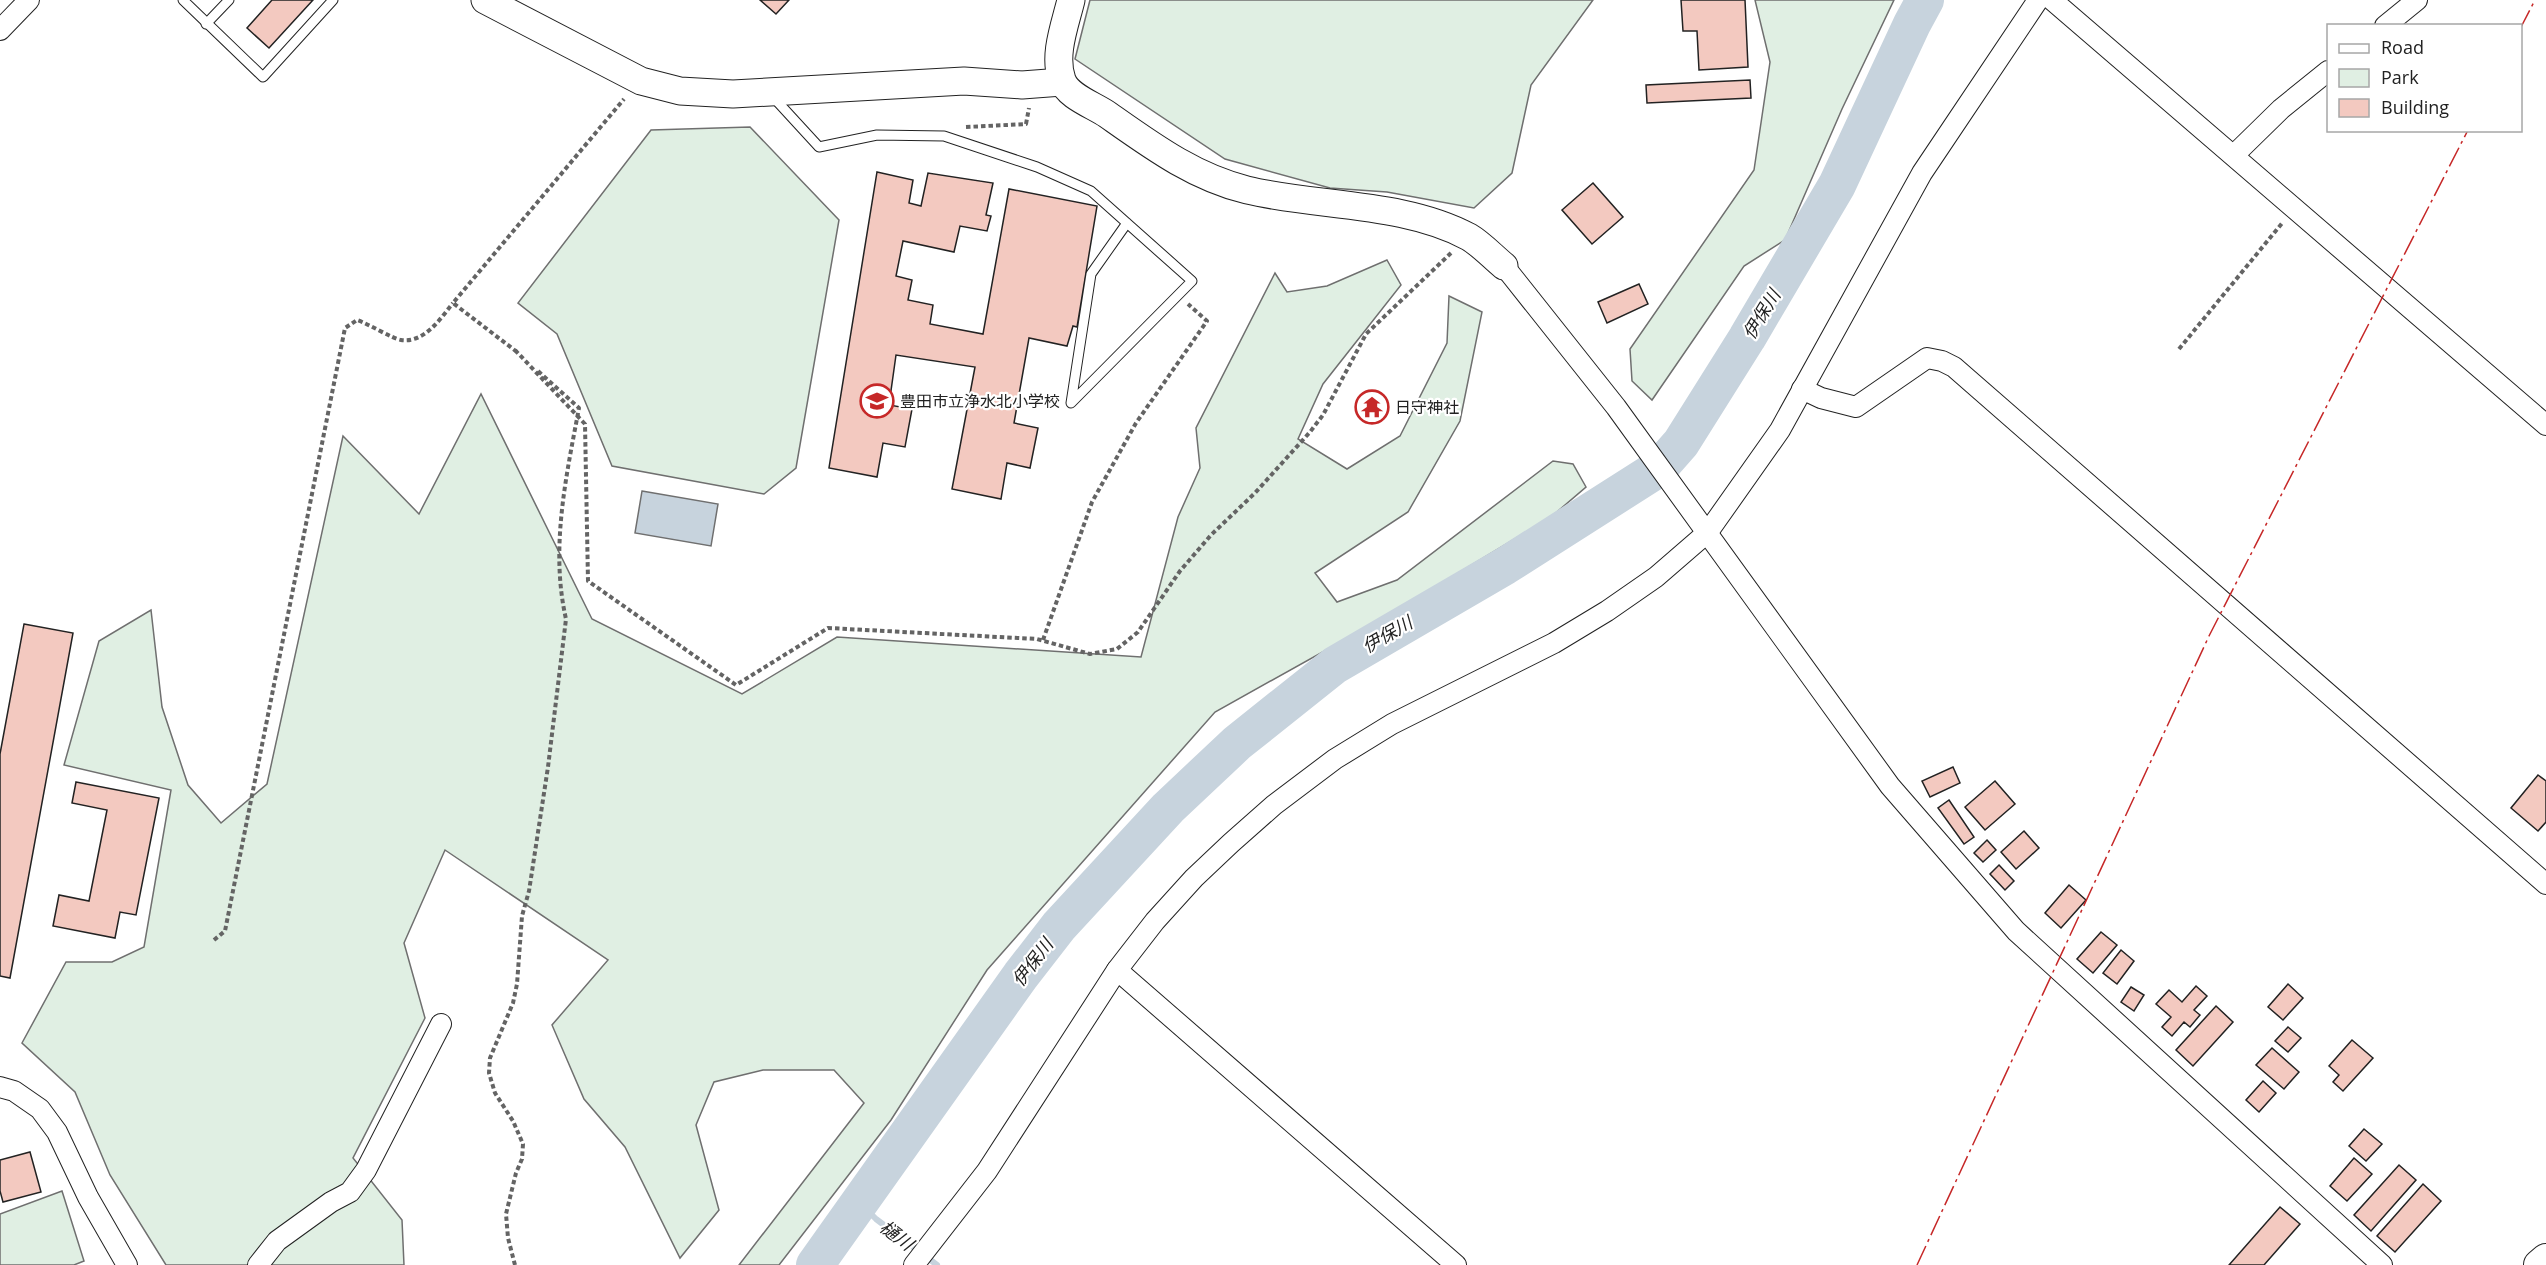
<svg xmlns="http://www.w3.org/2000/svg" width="2546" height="1265" viewBox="0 0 2546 1265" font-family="'Open Sans','Noto Sans JP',sans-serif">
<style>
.green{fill:#e0efe3;stroke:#6f6f6f;stroke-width:1.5}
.water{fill:#c7d3dd;stroke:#6f6f6f;stroke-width:1.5}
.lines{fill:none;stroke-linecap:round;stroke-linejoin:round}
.stream{stroke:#c7d3dd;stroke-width:6}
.river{stroke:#c7d3dd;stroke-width:38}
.building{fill:#f3c9c0;stroke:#222;stroke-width:1.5}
.lane-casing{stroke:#222;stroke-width:11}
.street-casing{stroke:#222;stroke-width:22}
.secondary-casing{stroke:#222;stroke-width:29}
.primary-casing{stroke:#222;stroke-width:32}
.path{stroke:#646464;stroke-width:4;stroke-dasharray:4.5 3;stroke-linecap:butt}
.lane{stroke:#fff;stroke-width:9}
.street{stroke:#fff;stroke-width:20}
.secondary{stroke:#fff;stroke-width:27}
.primary{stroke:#fff;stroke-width:30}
.power{stroke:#c62828;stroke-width:1.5;stroke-dasharray:21 4.5 3 4.5;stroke-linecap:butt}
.labels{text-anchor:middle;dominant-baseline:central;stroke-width:4.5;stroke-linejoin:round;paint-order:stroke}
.poi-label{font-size:16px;fill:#222;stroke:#fff;text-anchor:start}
.water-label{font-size:18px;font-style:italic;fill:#222;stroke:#fff}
</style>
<rect width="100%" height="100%" fill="#fff"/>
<g class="green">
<path d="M1090,0H1593L1531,85L1512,173L1474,208L1387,192L1330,188L1225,159L1075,59Z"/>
<path d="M1755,0H1894L1842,109L1785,240L1744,266L1652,400L1632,381L1630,349L1754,170L1770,62Z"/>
<path d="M750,127L839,220L796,468L764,494L612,466L557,334L518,303L651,130Z"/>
<path d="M1387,260L1401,285L1323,384L1298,439L1347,469L1400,436L1447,343L1449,296L1482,312L1460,421L1408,512L1315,573L1337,602L1397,580L1553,461L1573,464L1586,487L1551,517L1389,615L1215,712L987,970L891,1120L779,1265H739L864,1103L834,1070H763L714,1082L696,1125L719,1210L680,1258L625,1147L584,1099L552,1025L608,960L445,850L404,943L425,1018L353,1158L402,1220L404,1265H166L110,1175L75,1092L22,1043L66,962H112L144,947L171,790L64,765L99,641L151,610L162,707L188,785L221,823L267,784L343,436L419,514L481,394L592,619L742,694L837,637L1141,657L1178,517L1200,468L1196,428L1275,273L1287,292L1327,286Z"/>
<path d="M62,1191L84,1261L74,1265H0V1214Z"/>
</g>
<path class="water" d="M642,491L718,504L711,546L635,533Z"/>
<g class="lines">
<path class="stream" d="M858,1201L876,1219L937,1265"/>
<path class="river" d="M815,1265L1021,975L1059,926L1168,808L1237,743L1335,665L1505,566L1659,468L1681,443L1747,338L1837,185L1912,24L1925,0"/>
</g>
<g class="building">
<path d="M272,0H313L269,48L247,28Z"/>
<path d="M760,0H789L776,14Z"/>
<path d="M1681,0H1745L1748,67L1699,70L1697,31H1683Z"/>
<path d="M1750,80L1751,98L1647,103L1646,85Z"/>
<path d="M877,172L913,180L909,203L921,206L928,173L993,183L986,215L991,216L987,231L960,226L954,252L903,241L896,276L912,280L908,300L933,305L930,324L983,334L1009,189L1097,206L1077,327L1073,326L1067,346L1029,338L1014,423L1038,428L1030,468L1007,463L1001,499L952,489L975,367L896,355L889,405L912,409L905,447L883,443L877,477L829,468Z"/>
<path d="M1593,183L1623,217L1592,244L1562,210Z"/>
<path d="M1639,284L1648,304L1607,323L1598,302Z"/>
<path d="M24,624L73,633L10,978L0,976V754Z"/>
<path d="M1953,767L1960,783L1930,797L1922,781Z"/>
<path d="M2538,775L2546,781V822L2538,831L2511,808Z"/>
<path d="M1995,781L2015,804L1985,830L1965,807Z"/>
<path d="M76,782L159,798L136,915L120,912L115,938L53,926L59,895L89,901L107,810L72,803Z"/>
<path d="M1949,800L1974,837L1964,844L1938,808Z"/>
<path d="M2024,831L2039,848L2016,869L2001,852Z"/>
<path d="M1987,840L1996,850L1983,862L1974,853Z"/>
<path d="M1999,865L2014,881L2005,890L1990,874Z"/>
<path d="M2069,885L2086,900L2061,928L2045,913Z"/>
<path d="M2101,932L2117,945L2093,973L2077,959Z"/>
<path d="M2121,950L2134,961L2117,984L2103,973Z"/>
<path d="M2288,984L2303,998L2283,1020L2268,1007Z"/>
<path d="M2196,986L2207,996L2194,1010L2200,1015L2190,1027L2184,1022L2172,1036L2162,1027L2171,1017L2156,1004L2169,990L2182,1002Z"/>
<path d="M2131,987L2144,995L2134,1011L2121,1002Z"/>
<path d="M2216,1006L2233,1022L2193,1066L2176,1050Z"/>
<path d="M2288,1027L2301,1038L2288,1052L2275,1041Z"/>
<path d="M2352,1040L2373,1058L2343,1091L2333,1082L2339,1075L2329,1066Z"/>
<path d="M2272,1048L2299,1072L2284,1089L2256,1065Z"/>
<path d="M2263,1081L2276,1093L2259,1112L2246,1100Z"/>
<path d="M2364,1129L2382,1144L2366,1161L2349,1146Z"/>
<path d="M30,1152L41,1192L3,1202L0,1191V1160Z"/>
<path d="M2354,1158L2372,1174L2347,1201L2330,1186Z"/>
<path d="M2399,1165L2416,1180L2371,1231L2354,1215Z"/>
<path d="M2423,1184L2441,1201L2395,1252L2377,1236Z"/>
<path d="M2280,1207L2300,1224L2264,1265H2229Z"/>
</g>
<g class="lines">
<g class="lane-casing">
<g id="lane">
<path d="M183,0L263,77L333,0"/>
<path d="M206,24L229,0"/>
<path d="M774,98L819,147L877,135L944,136L1037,167L1091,191L1192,281L1071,403L1091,274L1127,223"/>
</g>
</g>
<g class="street-casing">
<g id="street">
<path d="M2052,0L2546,425"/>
<path d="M2385,26L2417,0"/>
<path d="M0,30L29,0"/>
<path d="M2234,155L2281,109L2328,71"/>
<path d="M1504,266L1616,407L1890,786L2016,931L2382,1265"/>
<path d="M1802,389L1821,398L1856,407L1927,358L1942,361L1954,367L2546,884"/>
<path d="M1117,970L1456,1265"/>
<path d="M0,1087L14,1091L40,1109L57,1132L88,1197L127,1265"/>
<path d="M258,1265L277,1241L331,1202L350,1192L366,1170L441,1024"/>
<path d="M914,1265L987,1171L1117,970L1155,921L1194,878L1231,843L1274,805L1335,759L1392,724L1554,643L1607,611L1656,577L1708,532L1780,430L1922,173L2038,0"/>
</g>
</g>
<g class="secondary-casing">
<g id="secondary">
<path d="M485,0L641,81L680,91L733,94L964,81L1022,85L1062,82"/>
<path d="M1071,0C1065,25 1053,55 1062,80C1068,97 1094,105 1108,115C1152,146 1194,177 1247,190C1318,207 1404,202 1469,237C1481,244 1493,257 1504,266"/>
</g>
</g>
<g class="primary-casing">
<path id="primary" d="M2539,1265L2546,1259"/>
</g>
<g class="path">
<path d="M966,127L1026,124L1029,108"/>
<path d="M2179,349L2283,222"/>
<path d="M515,350L585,424L588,581L736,685L828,628L1037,639L1090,654L1117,649L1138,632L1180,571L1211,535L1255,493L1310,432L1323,415L1366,334L1451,253"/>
<path d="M517,352L453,303L624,99"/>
<path d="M1043,640L1092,502L1136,423L1207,321L1188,304"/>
<path d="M214,940L225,931L345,328L357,320C369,324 393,339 401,340C425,343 440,319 453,303"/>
<path d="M515,1265L508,1238L506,1214L516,1173L522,1159L523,1144L513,1121L495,1093L489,1073L490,1058L513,1003L517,984L522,916L529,891L548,767L566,619C550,549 566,477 579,408L538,371"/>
</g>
<use href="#lane" class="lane"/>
<use href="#street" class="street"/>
<use href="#secondary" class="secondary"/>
<use href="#primary" class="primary"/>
<g class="power">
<path d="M2520,29L2535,0"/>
<path d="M1917,1265L2209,636L2468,130"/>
</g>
</g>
<defs>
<g id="school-ring" transform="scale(1.725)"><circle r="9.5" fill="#fff" stroke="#c62828" stroke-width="1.5"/><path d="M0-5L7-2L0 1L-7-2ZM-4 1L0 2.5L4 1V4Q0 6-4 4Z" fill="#c62828"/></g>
<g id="temple-ring" transform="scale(1.725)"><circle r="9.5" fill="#fff" stroke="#c62828" stroke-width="1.5"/><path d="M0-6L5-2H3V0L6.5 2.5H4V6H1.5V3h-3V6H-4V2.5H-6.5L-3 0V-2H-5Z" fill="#c62828"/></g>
</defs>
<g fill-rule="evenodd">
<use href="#school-ring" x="877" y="401"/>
<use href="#temple-ring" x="1372" y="407"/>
</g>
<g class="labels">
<g class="poi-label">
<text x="900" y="401">豊田市立浄水北小学校</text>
<text x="1395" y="407">日守神社</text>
</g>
<g class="water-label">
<text transform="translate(1761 314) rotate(-59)">伊保川</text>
<text transform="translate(1387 634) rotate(-30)">伊保川</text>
<text transform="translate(1032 962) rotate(-53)">伊保川</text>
<text transform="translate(897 1235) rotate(37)">樋川</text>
</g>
</g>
<rect x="2327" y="24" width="195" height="108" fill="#ffffff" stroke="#a7a7a7" stroke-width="1.5"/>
<rect x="2339" y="44" width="30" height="9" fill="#ffffff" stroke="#a7a7a7" stroke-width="1.5"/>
<text x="2381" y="54" font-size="18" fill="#222222">Road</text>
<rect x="2339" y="69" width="30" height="18" fill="#e0efe3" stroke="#a7a7a7" stroke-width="1.5"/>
<text x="2381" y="84" font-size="18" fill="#222222">Park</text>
<rect x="2339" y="99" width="30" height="18" fill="#f3c9c0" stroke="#a7a7a7" stroke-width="1.5"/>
<text x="2381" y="114" font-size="18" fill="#222222">Building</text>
</svg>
